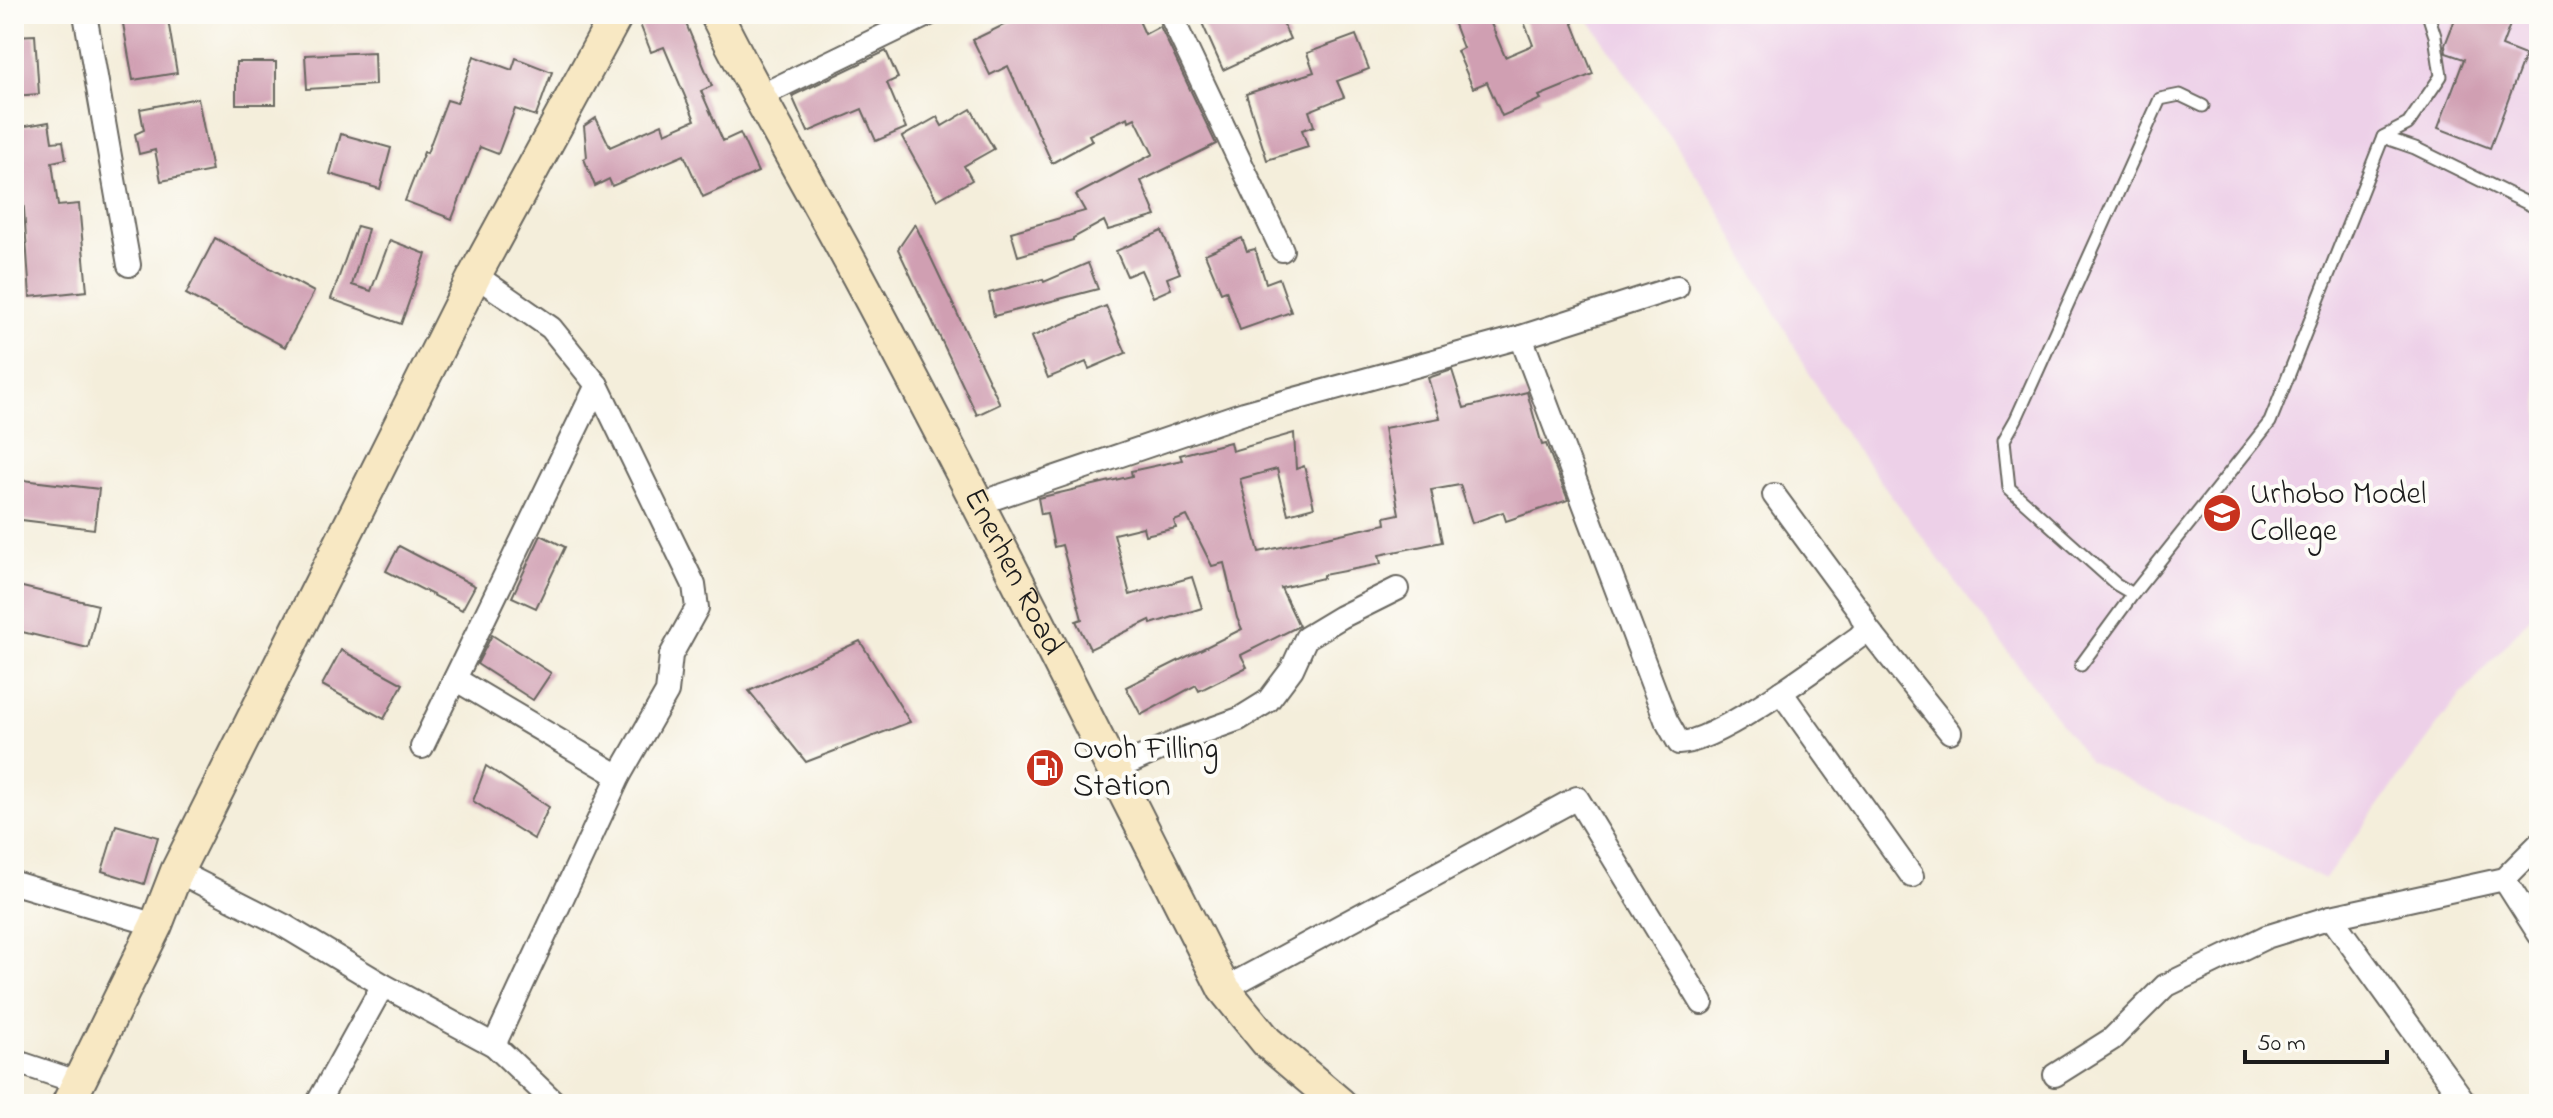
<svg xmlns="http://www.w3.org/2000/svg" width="2553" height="1118" viewBox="0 0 2553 1118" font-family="'Indie Flower',sans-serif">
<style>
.built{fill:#edd0e8}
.building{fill:#d09fb2}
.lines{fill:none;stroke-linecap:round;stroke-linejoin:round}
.lane-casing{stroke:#68665f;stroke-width:15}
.street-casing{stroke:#68665f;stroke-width:26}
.secondary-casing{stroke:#68665f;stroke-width:36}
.lane{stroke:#fff;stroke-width:11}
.street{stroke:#fff;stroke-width:22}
.secondary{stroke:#f8e8c3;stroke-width:32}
.labels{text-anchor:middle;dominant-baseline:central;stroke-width:8;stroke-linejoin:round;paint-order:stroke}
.poi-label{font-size:32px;fill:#1c1c1c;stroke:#fdfcf7;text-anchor:start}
.street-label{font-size:32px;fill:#1c1c1c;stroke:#fdfcf7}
</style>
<rect width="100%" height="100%" fill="#fdfcf7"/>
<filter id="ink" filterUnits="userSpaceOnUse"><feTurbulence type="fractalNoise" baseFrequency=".0125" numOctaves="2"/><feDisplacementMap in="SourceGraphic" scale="16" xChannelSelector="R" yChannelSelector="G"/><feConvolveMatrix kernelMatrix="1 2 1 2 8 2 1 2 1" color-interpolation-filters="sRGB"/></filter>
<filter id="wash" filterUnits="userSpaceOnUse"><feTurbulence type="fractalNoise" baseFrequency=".006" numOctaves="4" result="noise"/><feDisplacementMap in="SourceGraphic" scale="32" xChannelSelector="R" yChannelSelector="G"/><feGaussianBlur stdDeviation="1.8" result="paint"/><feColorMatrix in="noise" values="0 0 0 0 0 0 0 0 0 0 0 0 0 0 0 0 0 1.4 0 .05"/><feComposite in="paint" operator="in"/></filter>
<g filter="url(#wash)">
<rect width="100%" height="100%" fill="#f4eedb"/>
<path class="built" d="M1585,14H2539V607L2451,707L2325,879L2089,761L1835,420L1712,198Z"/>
<g id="blocks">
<g class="building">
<path d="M145,14H167L177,73L133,80L122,18Z"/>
<path d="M636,14H682L712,86L701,91L723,141L740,133L758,172L703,197L684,155L612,186L609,179L595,186L584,159L587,157L584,126L596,118L610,147L662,124L665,133L695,120L664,47L651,52Z"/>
<path d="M1026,14H1136L1145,34L1160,26L1216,144L1141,181L1156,216L1108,230L1104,221L1073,238V240L1018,256L1011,232L1085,211L1076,195L1153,154L1135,118L1129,121L1128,117L1089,135L1092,141L1052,163L1008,66L990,75L973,40Z"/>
<path d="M1198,14H1251L1256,24L1279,14L1290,39L1223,70Z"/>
<path d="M1450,14H1487L1505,57L1533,45L1521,14H1569L1593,74L1539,96L1541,99L1502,116L1487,82L1473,88L1457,51L1463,48Z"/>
<path d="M2457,14H2514L2502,46L2525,55L2490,148L2438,128L2464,59L2446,53L2445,45Z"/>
<path d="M35,35L39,94L14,96V36Z"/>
<path d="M1356,35L1369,69L1337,81L1344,97L1309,111L1314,126L1302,130L1308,147L1267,160L1246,94L1314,72L1307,53Z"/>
<path d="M886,51L898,78L887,83L906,128L876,141L862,109L808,132L792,96Z"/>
<path d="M374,52L375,85L307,89L305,55Z"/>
<path d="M474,56L512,70L516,58L552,72L536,116L515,109L498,154L480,147L452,219L405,201L424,152L427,153L447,100L457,103Z"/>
<rect x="236" y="62" width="40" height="42"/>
<path d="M198,98L212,171L161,181L155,150L139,154L135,134L144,130L140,109Z"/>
<path d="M971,109L994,149L964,166L972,180L937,200L902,137L937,117L942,126Z"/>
<path d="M49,122L52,142L63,141L66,159L52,162L58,206L79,204L87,291L30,297L24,209L14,128Z"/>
<path d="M341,134L391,148L380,189L330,174Z"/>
<path d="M915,224L1000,404L977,415L898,249Z"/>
<path d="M357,226L368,229L352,285L371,291L390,240L426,254L401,324L331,299Z"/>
<path d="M1162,231L1180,273L1167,278L1171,289L1153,297L1141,270L1127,276L1116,251Z"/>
<path d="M215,238L314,292L285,347L186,294Z"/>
<path d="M1242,238L1247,251L1255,249L1266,283L1279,278L1291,312L1240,330L1226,290L1221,292L1205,254Z"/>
<path d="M1088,263L1098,289L994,316L989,293L1043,279L1044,282Z"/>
<path d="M1106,306L1126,353L1089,369L1086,362L1048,378L1031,337Z"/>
<path d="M1452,370L1464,408L1527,392L1542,445L1546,444L1568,500L1506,521L1503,512L1472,523L1460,485L1431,490L1442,542L1379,555L1381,564L1323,575V578L1281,588L1299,626L1241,655L1247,667L1199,691L1196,685L1141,715L1126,687L1242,629L1237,618L1224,563L1212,566L1187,516L1174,521L1176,528L1145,535L1143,527L1114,534L1130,595L1192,577L1202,608L1151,624L1150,620L1090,649L1076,621L1082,619L1062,545L1054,547L1047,513L1041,514L1038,498L1132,476L1131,471L1182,460L1180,455L1230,442L1232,451L1294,433L1296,469L1304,466L1314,507L1288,514L1277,469L1240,479L1259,552L1386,524L1385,517L1399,514L1384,428L1440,418L1428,378Z"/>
<path d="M14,479L99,489L94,529L14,519Z"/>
<path d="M541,535L565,547L536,608L512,597Z"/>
<path d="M399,546L475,586L462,610L386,571Z"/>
<path d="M14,585L98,605L88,648L14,630Z"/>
<path d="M492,635L551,673L533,700L477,664Z"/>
<path d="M860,641L910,722L806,762L749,691Z"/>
<path d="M341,650L403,684L384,719L322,685Z"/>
<path d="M486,766L549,807L534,839L473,801Z"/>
<path d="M116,825L158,837L144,884L102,871Z"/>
</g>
</g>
</g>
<g filter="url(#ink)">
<use href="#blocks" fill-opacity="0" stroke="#68665f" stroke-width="2"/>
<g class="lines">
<g class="lane-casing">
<g id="lane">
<path d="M2383,137L2408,124L2441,76L2435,36L2428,14"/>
<path d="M2133,594L2270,422L2383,137L2415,148L2539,209"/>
<path d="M2081,665L2133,594L2116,584L2009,488L2004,440L2016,419L2160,99L2180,95L2203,106"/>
</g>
</g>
<g class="street-casing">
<g id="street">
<path d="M85,14L129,265"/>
<path d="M1170,14L1282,250"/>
<path d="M758,97L929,14"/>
<path d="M475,275L551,328L597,385L694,585L697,608L671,655L667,692L619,776L494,1045"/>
<path d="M1521,337L1666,720L1679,743C1717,743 1824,662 1859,637L1867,628L1858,609L1774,495"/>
<path d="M977,504L1244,413L1521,337L1677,287"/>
<path d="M1867,628L1950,732"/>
<path d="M455,679L619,776"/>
<path d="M1781,692L1912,876"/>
<path d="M422,747L597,385"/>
<path d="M1113,770L1178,741L1239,719L1268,701L1292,669L1306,638L1341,617L1397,589"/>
<path d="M177,871L283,925L383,985L494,1045L556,1104"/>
<path d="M2504,879L2539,934"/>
<path d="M14,883L156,925"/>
<path d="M2331,917L2466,1104"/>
<path d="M1224,989L1577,798L1702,1003"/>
<path d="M14,1061L77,1082"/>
<path d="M2055,1075L2112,1039L2165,986L2266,937L2331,917L2504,879L2539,844"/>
<path d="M317,1104L383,985"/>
</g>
</g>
<g class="secondary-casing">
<g id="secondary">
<path id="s1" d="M716,14C760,102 810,187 857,274C984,510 1103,751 1224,989L1267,1042L1340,1104"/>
<path d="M68,1104L156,925L177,871L475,275L617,14"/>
</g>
</g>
<use href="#lane" class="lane"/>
<use href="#street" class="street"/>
<use href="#secondary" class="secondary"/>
</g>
</g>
<defs>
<g id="school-disc" transform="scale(2)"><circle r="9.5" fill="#c8321e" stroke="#fdfcf7"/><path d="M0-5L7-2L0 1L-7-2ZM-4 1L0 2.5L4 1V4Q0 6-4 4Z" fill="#fff"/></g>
<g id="fuel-disc" transform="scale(2)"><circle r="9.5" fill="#c8321e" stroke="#fdfcf7"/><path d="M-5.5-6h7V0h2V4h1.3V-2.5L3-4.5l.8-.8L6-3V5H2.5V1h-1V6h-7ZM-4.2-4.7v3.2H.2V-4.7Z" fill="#fff"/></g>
</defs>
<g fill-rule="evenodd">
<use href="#school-disc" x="2222" y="513"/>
<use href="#fuel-disc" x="1045" y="768"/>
</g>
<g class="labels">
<g class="poi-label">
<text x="2250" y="495">Urhobo Model<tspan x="2250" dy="37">College</tspan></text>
<text x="1073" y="750">Ovoh Filling<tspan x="1073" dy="37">Station</tspan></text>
</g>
<g class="street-label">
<text stroke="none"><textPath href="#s1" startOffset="632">Enerhen Road</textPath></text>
</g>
</g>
<rect width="2553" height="1118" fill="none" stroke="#fdfcf7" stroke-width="48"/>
<path d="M2245 1050v12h142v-12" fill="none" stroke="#1c1c1c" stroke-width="4"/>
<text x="2257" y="1050" font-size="24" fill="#1c1c1c" stroke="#fdfcf7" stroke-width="6" paint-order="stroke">50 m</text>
</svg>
